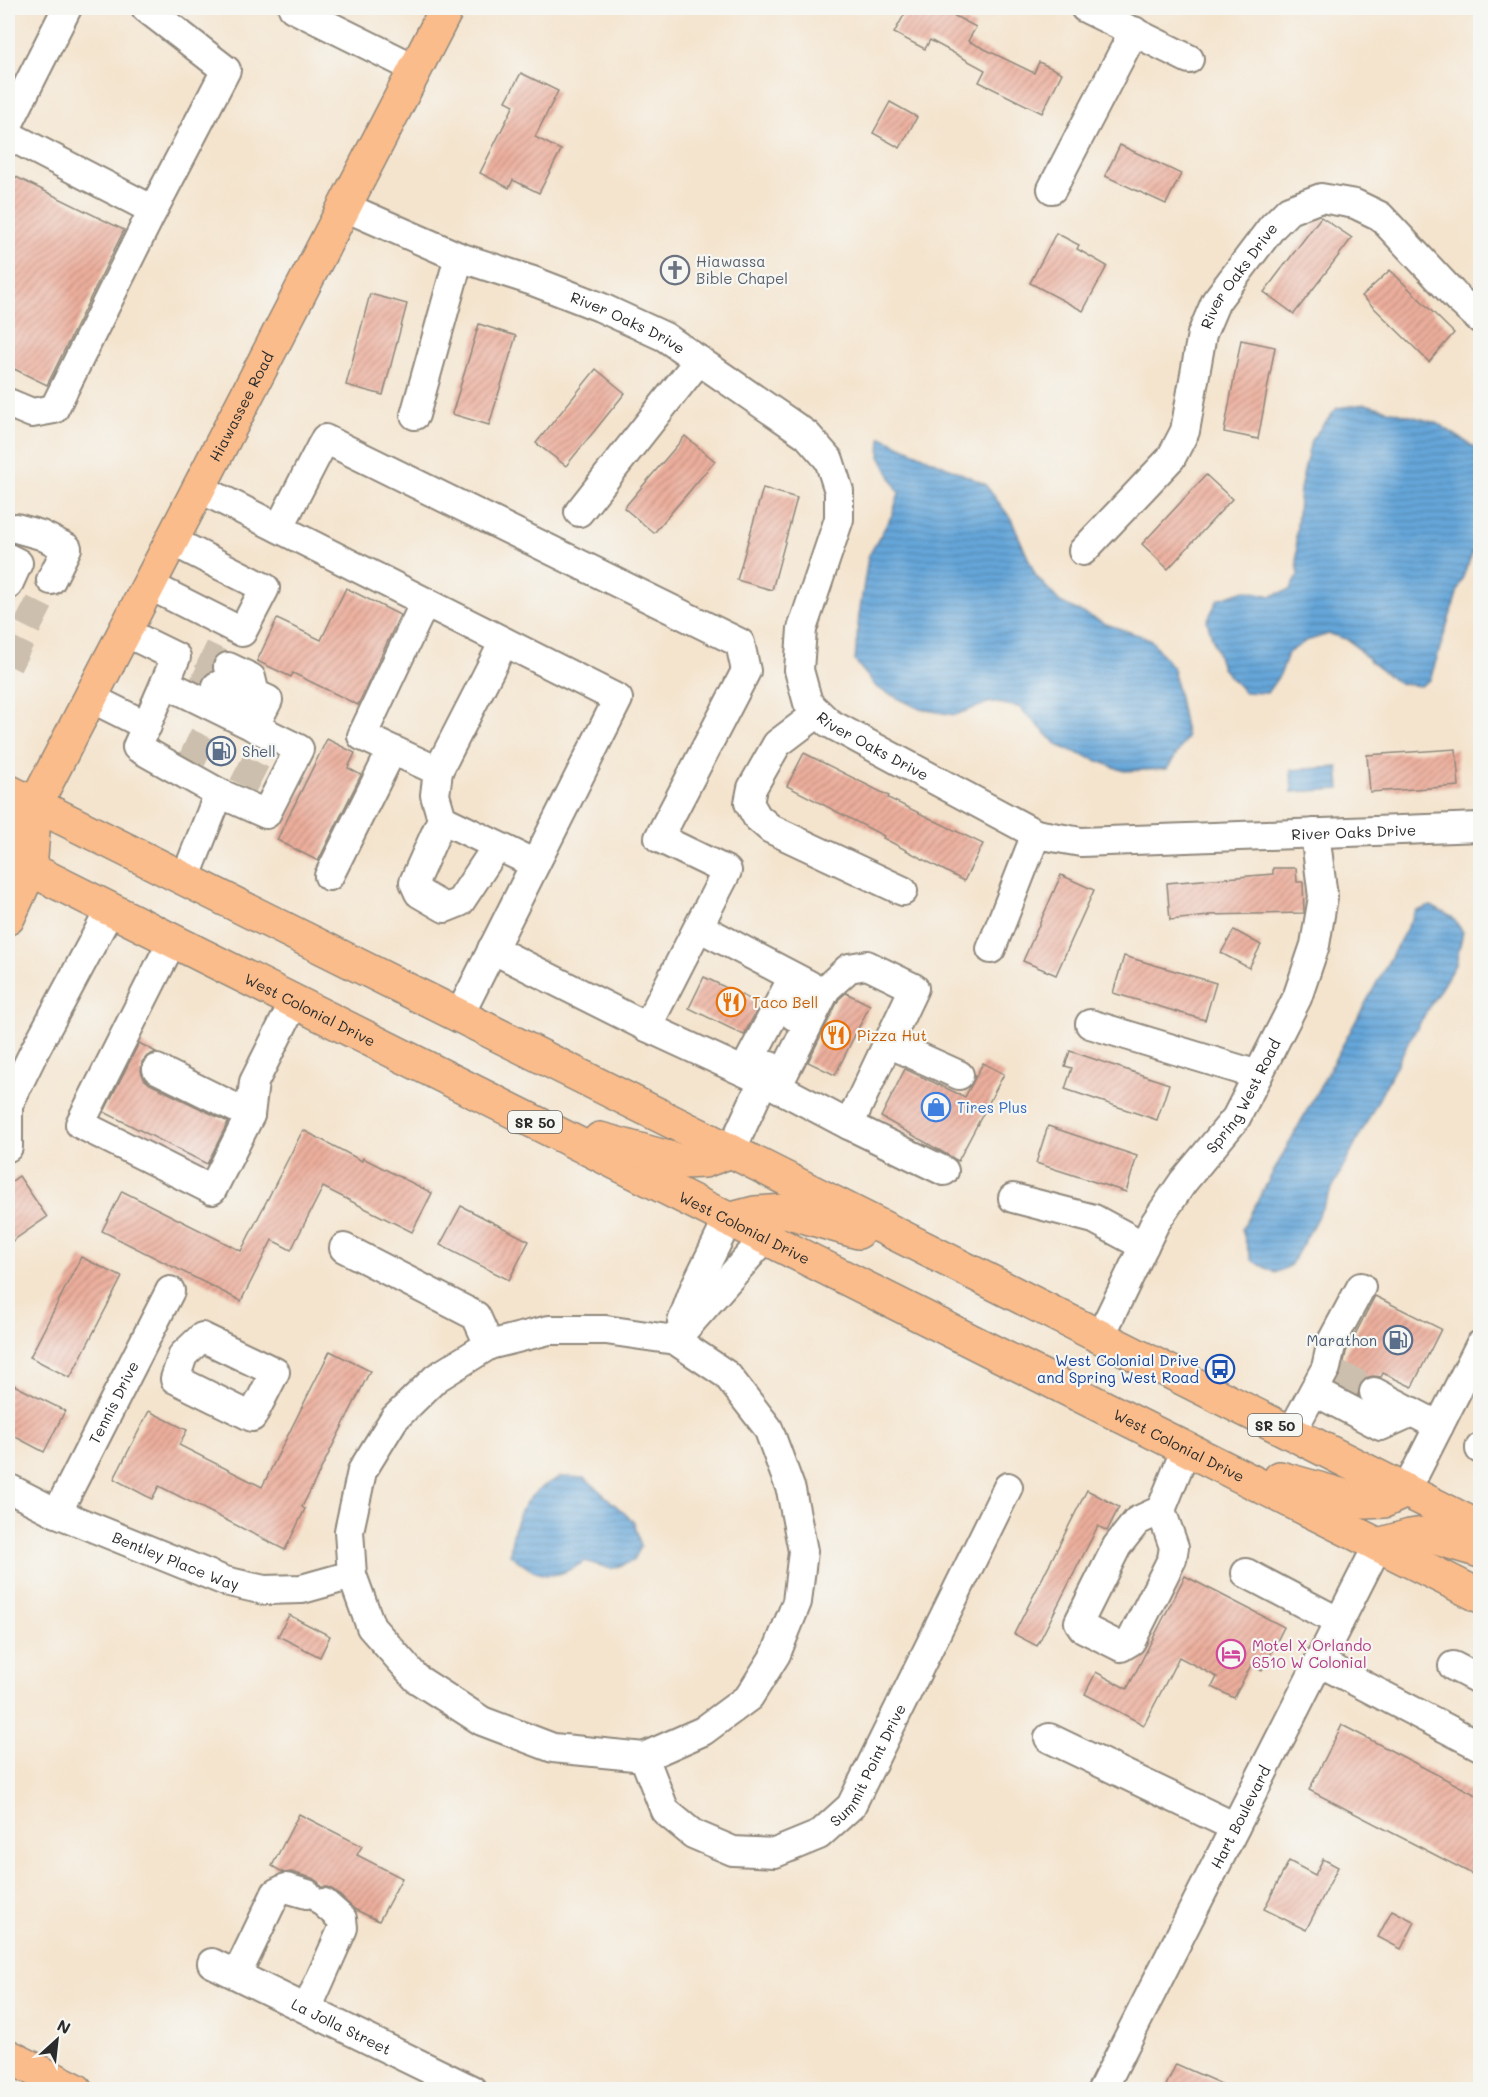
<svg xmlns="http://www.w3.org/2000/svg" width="1488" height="2097" viewBox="0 0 1488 2097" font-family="Mali,sans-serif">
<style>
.water{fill:url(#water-rules);stroke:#486882;stroke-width:1.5}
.building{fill:url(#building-hatch)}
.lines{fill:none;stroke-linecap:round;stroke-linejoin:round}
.minor-tunnel{stroke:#ccbfad;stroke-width:28;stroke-dasharray:28 14;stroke-linecap:butt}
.minor-casing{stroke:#90887c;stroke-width:32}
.major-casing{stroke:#90887c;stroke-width:36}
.highway-casing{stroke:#90887c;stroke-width:36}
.minor{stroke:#fff;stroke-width:28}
.major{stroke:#fabc8b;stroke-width:33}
.highway{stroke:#fabc8b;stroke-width:33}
.labels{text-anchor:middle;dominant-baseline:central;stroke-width:4.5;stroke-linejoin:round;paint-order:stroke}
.shield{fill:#f6f6f2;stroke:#686867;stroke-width:1.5}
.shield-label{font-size:14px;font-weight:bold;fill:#2b2b2b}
.worship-label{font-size:15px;fill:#5b616d;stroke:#f6f6f2;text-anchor:start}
.street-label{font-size:15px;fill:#2b2b2b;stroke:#f6f6f2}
.service-label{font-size:15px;fill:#4e5e75;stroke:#f6f6f2;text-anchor:start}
.food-label{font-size:15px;fill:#c56008;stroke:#f6f6f2;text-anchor:start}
.shop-label{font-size:15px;fill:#366cbe;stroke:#f6f6f2;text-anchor:start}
.transit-label{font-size:15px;fill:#164399;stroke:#f6f6f2;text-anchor:end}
.hotel-label{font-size:15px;fill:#b23c85;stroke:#f6f6f2;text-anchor:start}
</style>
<defs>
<pattern id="water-rules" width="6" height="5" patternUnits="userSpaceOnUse" patternTransform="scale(1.5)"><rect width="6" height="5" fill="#65a6d9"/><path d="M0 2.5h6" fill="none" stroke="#5387b0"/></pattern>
<pattern id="building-hatch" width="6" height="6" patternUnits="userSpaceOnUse" patternTransform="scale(1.5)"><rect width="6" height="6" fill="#edaf9d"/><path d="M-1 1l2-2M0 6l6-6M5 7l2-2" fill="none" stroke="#c08f80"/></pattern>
</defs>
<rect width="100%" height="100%" fill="#f6f6f2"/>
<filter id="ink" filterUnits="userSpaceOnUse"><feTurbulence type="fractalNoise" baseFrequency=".0167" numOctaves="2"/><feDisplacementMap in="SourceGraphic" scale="12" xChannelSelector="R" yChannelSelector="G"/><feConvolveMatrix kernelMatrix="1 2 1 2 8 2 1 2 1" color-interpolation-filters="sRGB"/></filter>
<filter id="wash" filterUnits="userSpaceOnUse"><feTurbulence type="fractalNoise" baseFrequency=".008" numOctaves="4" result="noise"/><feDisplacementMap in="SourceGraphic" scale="24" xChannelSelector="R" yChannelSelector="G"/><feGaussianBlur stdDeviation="1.35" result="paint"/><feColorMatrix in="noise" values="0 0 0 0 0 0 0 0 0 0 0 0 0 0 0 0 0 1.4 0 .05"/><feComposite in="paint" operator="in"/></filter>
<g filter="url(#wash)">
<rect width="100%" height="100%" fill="#f4e4ce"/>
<g class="water">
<path d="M1365,404L1437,423L1480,451V539L1476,544L1459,587L1430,680L1420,686L1398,683L1373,664L1349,640L1329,634L1306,641L1288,653L1281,673L1267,693L1244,692L1222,668L1207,621L1218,599L1245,590L1271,596L1290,590L1298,575L1296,536L1300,489L1311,440L1337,408Z"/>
<path d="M881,437L985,484L1011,519L1036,576L1060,602L1106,624L1150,639L1173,668L1187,738L1167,769L1124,771L1059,746L1019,707L991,702L955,715L920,709L877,688L855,661L859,615L868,557L892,515L899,493L880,456Z"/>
<path d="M1338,767L1340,789L1292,792L1291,770Z"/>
<path d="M1431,906L1452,917L1463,932L1456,963L1409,1041L1308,1235L1290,1266L1275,1273L1251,1260L1242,1229L1416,911Z"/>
<path d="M561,1477L585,1478L634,1522L641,1547L633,1561L611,1569L585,1561C552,1582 539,1579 510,1554C514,1515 524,1493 561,1477Z"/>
</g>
<g id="blocks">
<g class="building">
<path d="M908,8H940L976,27L968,41L1034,73L1039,62L1062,73L1042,113L979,82L985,70L930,40L925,49L894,33Z"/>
<path d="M521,73L558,91L535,137L561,150L539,193L513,180L509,188L480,173L514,105L506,101Z"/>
<path d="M890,102L917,117L900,148L873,133Z"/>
<path d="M1120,145L1181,174L1166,204L1105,176Z"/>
<path d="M8,173L124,230L47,385L8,366Z"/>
<path d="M1321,217L1352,238L1294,314L1264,292Z"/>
<path d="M1056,233L1079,245L1077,249L1107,266L1083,311L1030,283Z"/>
<path d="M1390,270L1454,333L1429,362L1362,296Z"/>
<path d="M370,294L407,304L383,395L346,385Z"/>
<path d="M479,324L516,336L489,425L452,414Z"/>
<path d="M1241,340L1275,347L1258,439L1224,432Z"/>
<path d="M596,369L625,393L566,466L536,443Z"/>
<path d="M685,436L715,461L654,533L624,508Z"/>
<path d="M1206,475L1232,499L1168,569L1142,544Z"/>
<path d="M763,488L797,498L772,590L737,580Z"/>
<path d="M346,588L400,615L358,705L293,673L291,677L257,661L277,619L321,640Z"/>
<path d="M327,739L355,753L348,768L361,775L318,861L277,840Z"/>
<path d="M1456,749L1459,786L1370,792L1367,755Z"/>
<path d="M804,753L889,796L888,798L983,844L964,881L883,838L884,836L787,786Z"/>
<path d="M1273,868H1296L1297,882H1303L1304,913L1207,915L1209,916L1170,920L1167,883L1273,874Z"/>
<path d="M1061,875L1094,890L1056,975L1023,961Z"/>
<path d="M1234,930L1261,945L1249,968L1221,953Z"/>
<path d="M1124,956L1216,983L1205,1020L1113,993Z"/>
<path d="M704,977L760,1004L744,1035L689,1008Z"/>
<path d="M846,993L870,1005L835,1075L808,1062L839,999Z"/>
<path d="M139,1043L156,1052L147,1056L142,1062L141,1071L144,1079L150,1084L228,1122L207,1164L104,1112Z"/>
<path d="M1070,1051L1169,1084L1157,1120L1065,1089L1072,1068L1065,1066Z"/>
<path d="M983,1063L1004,1074L958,1161L881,1117L905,1069L965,1097Z"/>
<path d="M1048,1126L1137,1156L1126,1192L1036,1163Z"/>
<path d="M303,1130L362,1161L363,1158L432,1193L412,1232L323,1187L291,1250L272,1240L241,1301L102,1231L122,1191L241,1251Z"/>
<path d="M19,1176L47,1217L8,1244V1184Z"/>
<path d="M461,1206L529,1241L509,1280L440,1245Z"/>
<path d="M81,1257L122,1277L70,1378L30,1357Z"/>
<path d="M1375,1296L1441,1329L1412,1387L1383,1373L1381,1377L1373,1376L1365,1378L1359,1385L1358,1396L1336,1384L1342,1372L1346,1352Z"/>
<path d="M330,1351L370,1371L302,1507L305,1509L285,1550L159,1486L152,1499L114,1479L149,1411L187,1430L179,1445L262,1487Z"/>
<path d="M8,1382L65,1411L44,1452L8,1433Z"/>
<path d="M1087,1490L1119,1507L1107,1531L1098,1526L1037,1646L1014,1634Z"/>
<path d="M1185,1576L1284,1627L1262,1671L1251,1665L1234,1698L1212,1687L1217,1677L1179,1657L1144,1725L1085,1694L1096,1672L1127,1689Z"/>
<path d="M289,1615L330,1636L320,1657L278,1636Z"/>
<path d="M1342,1725L1480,1797V1878L1309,1790Z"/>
<path d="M299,1814L362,1846L357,1855L402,1878L379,1921L354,1909L335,1891L328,1887H321L318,1882L312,1878L291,1872L284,1873L272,1866Z"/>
<path d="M1323,1859L1338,1867L1306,1930L1264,1909L1289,1861L1315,1875Z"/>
<path d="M1392,1910L1415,1922L1401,1949L1378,1937Z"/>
<path d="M1176,2064L1235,2090H1164Z"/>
</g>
</g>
</g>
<g filter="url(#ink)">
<use href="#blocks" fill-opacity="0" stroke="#90887c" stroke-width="1.5"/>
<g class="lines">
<g class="minor-tunnel">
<path d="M201,654L228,667"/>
<path d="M8,665L51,580"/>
<path d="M193,674L217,686"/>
<path d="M192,760L209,724"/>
<path d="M243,786L261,751"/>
<path d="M1336,1373L1374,1392"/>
</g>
<g class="minor-casing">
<g id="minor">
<path d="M146,8L226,70L153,210"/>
<path d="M293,8L416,69"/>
<path d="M1085,8L1189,59"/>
<path d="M8,125L67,8"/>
<path d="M8,135L153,210L54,409L32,413L8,403"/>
<path d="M1052,189L1134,31"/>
<path id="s1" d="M345,207L459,257L533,281L600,307L665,337L807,435L829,460L839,491V519L802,629L799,670L808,703L829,723L1036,834L1081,842L1480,827"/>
<path d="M415,415L459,257"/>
<path d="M199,488L618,699L459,1016"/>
<path d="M579,512L699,360"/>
<path d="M16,528L41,535L67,548L51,580"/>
<path d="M279,528L325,439L740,643L746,671L659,838L727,871L647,1027L777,1087L849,1125L914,988L867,965L849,968L826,989L777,1087"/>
<path id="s2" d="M1083,551L1171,458L1185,431L1202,334L1216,301L1272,227L1289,210L1321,198L1355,204L1380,216L1458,299L1480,319"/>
<path d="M8,558L18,563L8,585"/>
<path d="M149,585L242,632L265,588L172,541"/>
<path d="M425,602L362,736L438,771L435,795L442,819L535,864"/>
<path d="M125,632L176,657L165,683"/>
<path d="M228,667L251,678L255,694L268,700L254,727"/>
<path d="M217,686L244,700L255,694"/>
<path d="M91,698L147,726"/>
<path d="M818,713L777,744L752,788L749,803L757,817L771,829L903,891"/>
<path d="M438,771L504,642"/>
<path d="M442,819L414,882L419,893L445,908L460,902L497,846"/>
<path d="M329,876L392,750"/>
<path d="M185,879L219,793L137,747L165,683L299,749L266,814L219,793"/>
<path d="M699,927L809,985L794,1016"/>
<path d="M172,941L80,1124L212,1190L250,1115L254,1082L294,1002"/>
<path d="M492,949L647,1027"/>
<path d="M991,949L1036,834"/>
<path d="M1090,1024L1258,1075"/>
<path d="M888,1043L959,1075"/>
<path d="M157,1069L250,1115"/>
<path d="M744,1071L793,977"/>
<path d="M849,1125L944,1171"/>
<path d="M8,1147V1105L35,1050L110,910"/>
<path d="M731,1151L770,1066"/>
<path d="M1013,1198L1094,1219L1144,1246"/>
<path d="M344,1248L476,1316L489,1345"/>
<path d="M682,1322L695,1287L728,1220"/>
<path d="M549,1330H606L675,1340L727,1375L768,1428L791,1490L803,1551L797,1602L776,1654L749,1697L703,1731L644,1757L553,1748L482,1721L417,1679L371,1627L352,1575L349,1531L362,1471L394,1419L436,1378L489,1345Z"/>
<path d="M202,1337L275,1372L252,1417L175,1379L183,1355Z"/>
<path id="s3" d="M1100,1337L1155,1223L1183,1182L1236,1118L1297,998L1315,945L1323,897L1315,833"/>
<path d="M675,1340L765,1238"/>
<path d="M1314,1391L1381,1426L1412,1412L1439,1426"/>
<path d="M1374,1392L1412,1412"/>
<path d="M1291,1433L1326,1368L1332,1341L1361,1287"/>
<path d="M1480,1448V1449"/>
<path id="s4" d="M8,1488L57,1513L225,1581L264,1590L302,1589L352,1575"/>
<path d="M1406,1491L1480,1345"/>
<path d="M1161,1510L1137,1521L1117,1546L1079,1622L1083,1628L1121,1647L1131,1641L1172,1559L1174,1547L1161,1510L1186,1448"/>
<path id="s5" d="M57,1513L170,1291"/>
<path d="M1246,1573L1339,1622"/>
<path d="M1319,1662L1480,1746"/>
<path d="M1453,1666L1480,1680"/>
<path d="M1049,1738L1235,1827"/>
<path id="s6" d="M644,1757L665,1811L693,1834L733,1851L775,1853L819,1835L851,1806L1008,1487"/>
<path id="s7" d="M212,1963L472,2090"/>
<path d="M237,1974L276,1893L286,1888L307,1894"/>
<path d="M307,2009L343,1928L342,1919L324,1903"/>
<path id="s8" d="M1102,2090L1378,1545"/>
</g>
</g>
<g class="major-casing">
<g id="major">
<path id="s9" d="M8,831L35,805L447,8"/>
<path d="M8,918L30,870L35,805"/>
</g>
</g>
<g class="highway-casing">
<g id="highway">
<path d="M8,791L731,1151L1480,1528"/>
<path id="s10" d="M8,858L1480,1596"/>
<path d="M600,1139L683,1162L704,1161L731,1151"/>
<path d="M728,1220L755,1213L785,1211L858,1232"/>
<path d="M1280,1478L1365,1502L1384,1501L1406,1491"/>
<path d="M1378,1545L1410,1536L1423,1534L1480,1551"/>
<path d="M8,2056L76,2090"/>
</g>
</g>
<use href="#minor" class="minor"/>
<use href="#major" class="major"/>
<use href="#highway" class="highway"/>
</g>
</g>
<defs>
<g id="church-ring" transform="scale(1.5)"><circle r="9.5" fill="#f6f6f2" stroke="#6b7280" stroke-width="1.5"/><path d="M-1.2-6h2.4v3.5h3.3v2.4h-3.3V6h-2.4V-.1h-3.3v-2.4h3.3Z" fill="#6b7280"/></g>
<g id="fuel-ring" transform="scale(1.5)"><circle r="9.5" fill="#f6f6f2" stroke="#5c6f8a" stroke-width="1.5"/><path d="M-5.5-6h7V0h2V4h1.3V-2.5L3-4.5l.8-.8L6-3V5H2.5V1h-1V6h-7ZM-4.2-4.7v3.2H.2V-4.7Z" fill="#5c6f8a"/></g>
<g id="restaurant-ring" transform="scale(1.5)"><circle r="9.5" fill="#f6f6f2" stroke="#e8710a" stroke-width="1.5"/><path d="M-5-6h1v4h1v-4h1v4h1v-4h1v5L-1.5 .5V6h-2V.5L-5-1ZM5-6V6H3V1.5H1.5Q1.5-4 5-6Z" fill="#e8710a"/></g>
<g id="shop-ring" transform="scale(1.5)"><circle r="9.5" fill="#f6f6f2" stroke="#3f7fe0" stroke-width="1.5"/><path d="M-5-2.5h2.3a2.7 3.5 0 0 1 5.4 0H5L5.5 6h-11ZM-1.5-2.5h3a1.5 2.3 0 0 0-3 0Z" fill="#3f7fe0"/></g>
<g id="bus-ring" transform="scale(1.5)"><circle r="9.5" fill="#f6f6f2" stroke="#1a4fb4" stroke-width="1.5"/><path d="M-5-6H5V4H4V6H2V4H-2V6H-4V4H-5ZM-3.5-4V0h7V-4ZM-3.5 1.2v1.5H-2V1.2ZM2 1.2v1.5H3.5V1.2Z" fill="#1a4fb4"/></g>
<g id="hotel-ring" transform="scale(1.5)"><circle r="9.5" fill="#f6f6f2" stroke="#d1479c" stroke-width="1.5"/><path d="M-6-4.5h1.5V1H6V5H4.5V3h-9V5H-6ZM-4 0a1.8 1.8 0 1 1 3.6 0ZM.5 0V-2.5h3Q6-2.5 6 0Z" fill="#d1479c"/></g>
</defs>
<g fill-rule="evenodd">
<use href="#church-ring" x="675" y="270"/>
<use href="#fuel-ring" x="221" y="751"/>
<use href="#restaurant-ring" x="731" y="1002"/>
<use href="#restaurant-ring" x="836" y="1035"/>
<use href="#shop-ring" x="936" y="1107"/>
<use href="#fuel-ring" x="1398" y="1340"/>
<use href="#bus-ring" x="1220" y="1369"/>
<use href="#hotel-ring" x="1231" y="1654"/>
</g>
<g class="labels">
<g class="shield">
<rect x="508" y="1111" width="54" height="22" rx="4.5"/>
<rect x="1248" y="1414" width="54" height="22" rx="4.5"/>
</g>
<g class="shield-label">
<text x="535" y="1122">SR 50</text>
<text x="1275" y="1425">SR 50</text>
</g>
<g class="worship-label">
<text x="696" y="261">Hiawassa<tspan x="696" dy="17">Bible Chapel</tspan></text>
</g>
<g class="street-label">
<text stroke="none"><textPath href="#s2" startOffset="326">River Oaks Drive</textPath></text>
<text stroke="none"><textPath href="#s1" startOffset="306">River Oaks Drive</textPath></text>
<text stroke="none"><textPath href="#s9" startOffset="486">Hiawassee Road</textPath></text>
<text stroke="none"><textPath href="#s1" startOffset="882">River Oaks Drive</textPath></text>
<text stroke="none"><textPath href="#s1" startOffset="1386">River Oaks Drive</textPath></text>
<text stroke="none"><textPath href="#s10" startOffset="338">West Colonial Drive</textPath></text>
<text stroke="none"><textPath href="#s3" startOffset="282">Spring West Road</textPath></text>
<text stroke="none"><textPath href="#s10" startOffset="824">West Colonial Drive</textPath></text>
<text stroke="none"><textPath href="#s5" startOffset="124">Tennis Drive</textPath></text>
<text stroke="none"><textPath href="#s10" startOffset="1310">West Colonial Drive</textPath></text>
<text stroke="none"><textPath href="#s4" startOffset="183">Bentley Place Way</textPath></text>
<text stroke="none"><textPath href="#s6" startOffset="314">Summit Point Drive</textPath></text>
<text stroke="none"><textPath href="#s8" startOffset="306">Hart Boulevard</textPath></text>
<text stroke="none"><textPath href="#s7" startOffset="144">La Jolla Street</textPath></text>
</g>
<g class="service-label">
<text x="242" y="751">Shell</text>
<text x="1377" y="1340" text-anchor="end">Marathon</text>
</g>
<g class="food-label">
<text x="752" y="1002">Taco Bell</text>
<text x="857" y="1035">Pizza Hut</text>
</g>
<g class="shop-label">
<text x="957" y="1107">Tires Plus</text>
</g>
<g class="transit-label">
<text x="1199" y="1360">West Colonial Drive<tspan x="1199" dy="17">and Spring West Road</tspan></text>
</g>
<g class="hotel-label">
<text x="1252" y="1645">Motel X Orlando<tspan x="1252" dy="17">6510 W Colonial</tspan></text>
</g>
</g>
<rect width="1488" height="2097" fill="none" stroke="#f6f6f2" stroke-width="30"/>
<g transform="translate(57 2040) rotate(27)" stroke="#f6f6f2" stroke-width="4.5" paint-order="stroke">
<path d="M0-4.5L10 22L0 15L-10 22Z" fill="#2b2b2b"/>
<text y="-9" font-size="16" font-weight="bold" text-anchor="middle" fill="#2b2b2b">N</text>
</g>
</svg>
